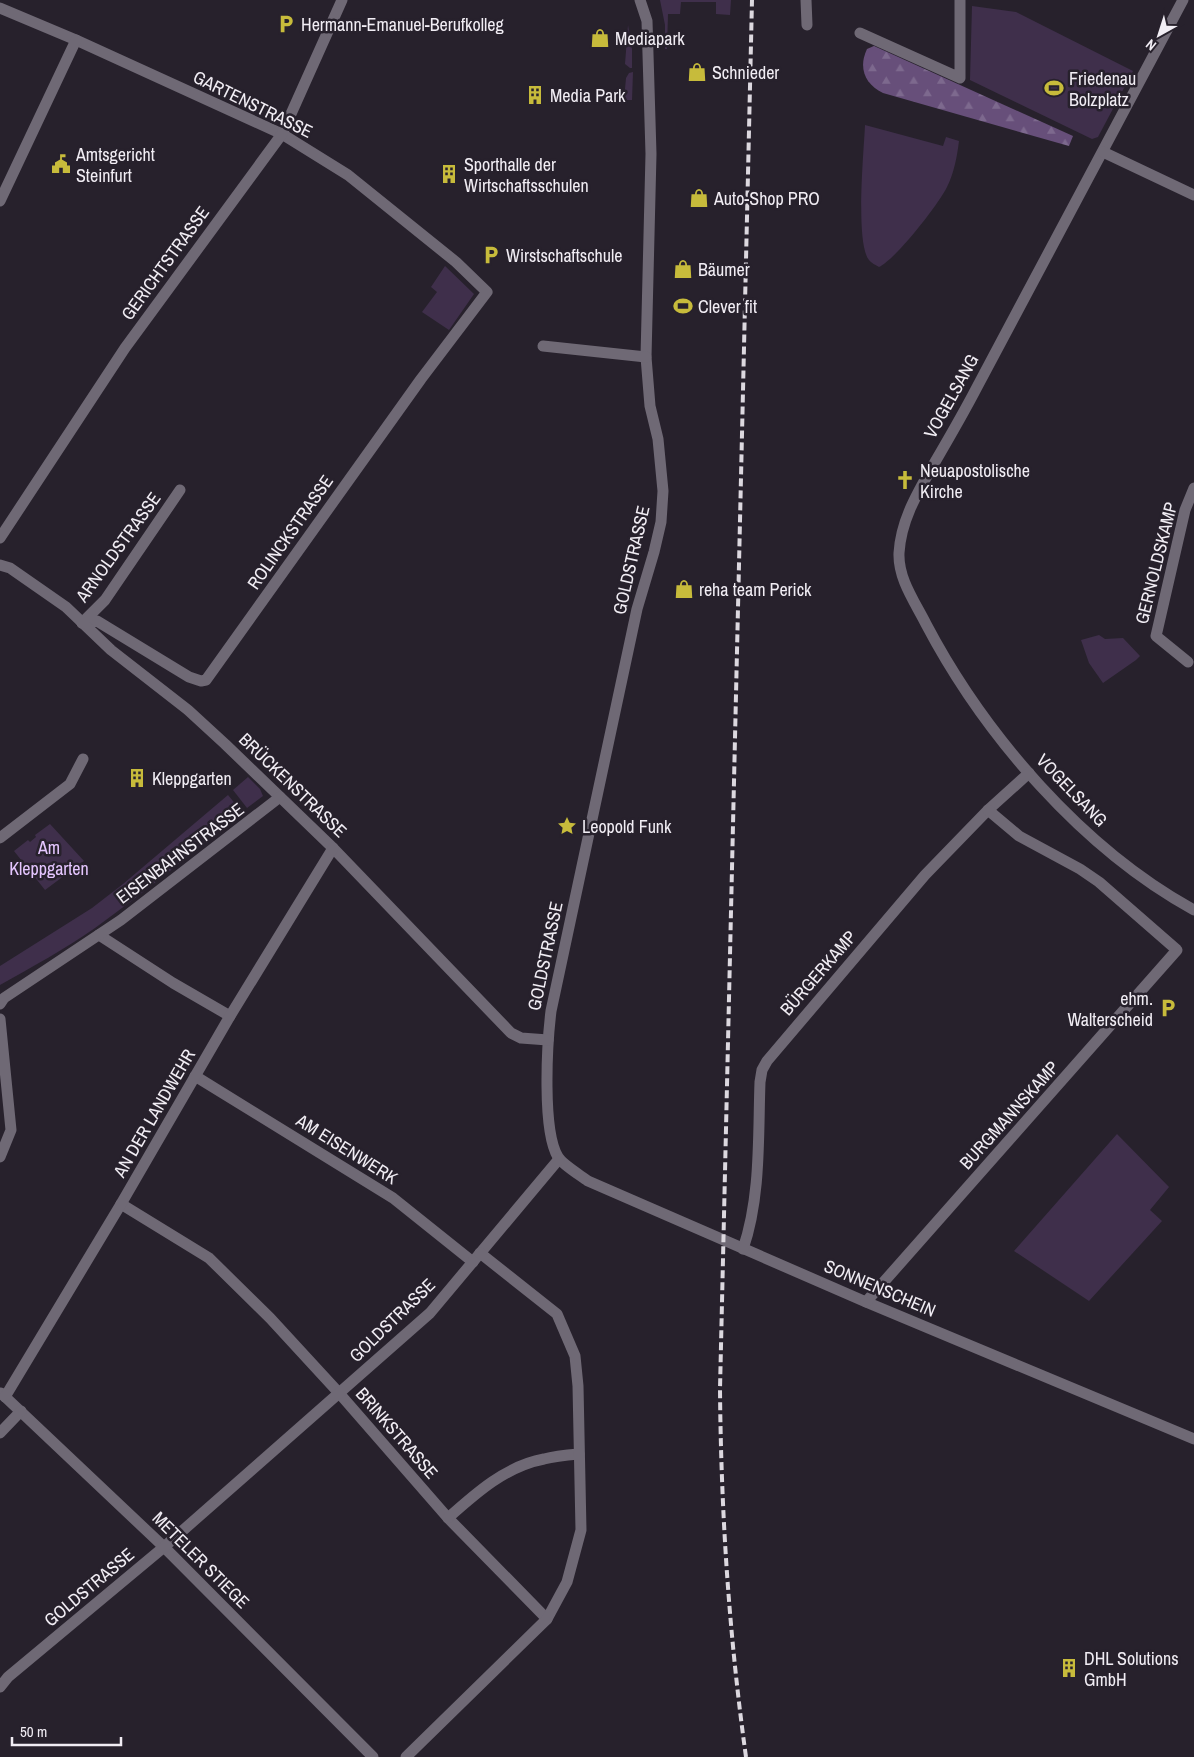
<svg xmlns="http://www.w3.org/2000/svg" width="1194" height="1757" viewBox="0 0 1194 1757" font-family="'Archivo Narrow',sans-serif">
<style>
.green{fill:#3f2f4b}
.forest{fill:url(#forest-firs)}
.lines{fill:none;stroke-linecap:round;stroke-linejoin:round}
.street{stroke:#6f6975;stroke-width:11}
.rail{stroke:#dcd8df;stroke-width:4;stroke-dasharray:8 4;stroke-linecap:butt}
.labels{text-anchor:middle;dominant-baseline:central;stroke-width:5;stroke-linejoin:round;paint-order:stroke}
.poi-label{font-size:18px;fill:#f1edf4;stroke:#27212c;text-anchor:start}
.street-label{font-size:18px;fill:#f1edf4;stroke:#27212c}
.park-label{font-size:18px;fill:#e5c6ff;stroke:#27212c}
</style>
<defs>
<pattern id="forest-firs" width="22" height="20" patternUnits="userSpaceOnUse" patternTransform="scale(1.25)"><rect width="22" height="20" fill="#674f7a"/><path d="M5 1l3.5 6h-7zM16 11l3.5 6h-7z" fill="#7d698e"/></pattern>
</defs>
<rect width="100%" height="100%" fill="#27212c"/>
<g class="green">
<path d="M660,0H731L730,15L716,14V2H681L680,14H668L667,49H665V25Z"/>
<path d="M972,6L1016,12L1133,71L1098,137L1092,139L970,80Z"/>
<path d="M628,25L632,49V68H630L625,64Z"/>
<path d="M633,72L632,100H624L626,78L629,73Z"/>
<path d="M865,125L943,146L946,137L959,141C957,157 954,173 947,187C938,205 896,259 879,267C876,265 871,263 869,260C855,243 864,150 865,125Z"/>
<path d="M445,266L474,294L449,330L422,312L437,292L431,287Z"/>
<path d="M1099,635L1105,639L1123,638L1140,656L1136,660L1103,683L1089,663L1081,640Z"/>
<path d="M248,777L260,789L263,796L247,808L233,790Z"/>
<path d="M228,795L242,812C194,852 146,891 95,928C65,949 32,967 0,985V966L92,908L123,884Z"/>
<path d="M50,824L84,861L45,890L14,851L28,840L30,842L36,837L35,835Z"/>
<path d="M1117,1134L1169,1187L1150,1210L1162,1221L1089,1301L1014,1251Z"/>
</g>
<path class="forest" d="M874,46L1073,136L1069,146L883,93C865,84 858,68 867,49Z"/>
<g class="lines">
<g class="street">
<path d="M640,0L647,21L651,154L646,357L650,406L658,439L663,491L661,522L654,552L637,609L551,1011C547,1044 542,1131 558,1157C563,1165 580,1175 588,1181L866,1302L1194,1439"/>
<path d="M806,0L807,25"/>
<path d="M1183,0C1115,130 1044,259 976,389C963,414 949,438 935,462C919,490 901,519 899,553C898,579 915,602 926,624C985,736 1083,849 1194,910"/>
<path d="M0,8L76,40L282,134L348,175L456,262L487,292L421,379L206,680L201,681L189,677L97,621L82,623"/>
<path d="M860,33L960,78V0"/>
<path d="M1103,152L1194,195"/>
<path d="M0,201L76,40"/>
<path d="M543,346L646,357"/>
<path d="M0,538L125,348L282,134L342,0"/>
<path d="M0,565L10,568L66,607L111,650L188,710L225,744L333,848L511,1033L521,1038L548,1040"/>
<path d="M82,623L105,600L180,490"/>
<path d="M1188,662L1156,636L1185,510L1194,488"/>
<path d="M0,838L70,784L83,759"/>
<path d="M99,935L173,983L230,1016"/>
<path d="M0,1004L4,998L121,920L280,797"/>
<path d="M0,1019L11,1130L0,1157"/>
<path d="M195,1076L393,1198L473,1262"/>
<path d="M121,1204L209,1258L270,1318L339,1393L448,1518L547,1619"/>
<path d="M743,1249C761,1197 758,1136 760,1082L762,1070L767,1061L925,875L988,810L1029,773"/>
<path d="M866,1302L1177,950L1099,882L1080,869L1019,836L988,810"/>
<path d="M1,1393L164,1547L373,1757"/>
<path d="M5,1397L121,1204L230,1016L333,848"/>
<path d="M0,1433L21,1411"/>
<path d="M448,1518C476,1493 506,1466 544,1459C555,1456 567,1455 579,1454"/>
<path d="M0,1687L8,1677L164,1547L430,1313L559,1159"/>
<path d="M406,1757L547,1619L567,1582L581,1530L578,1386L575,1356L557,1314L480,1253"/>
</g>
<path class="rail" d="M746,1757C729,1635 721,1512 720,1389L752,0"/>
</g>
<defs>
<g id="parking-bare" transform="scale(1.5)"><path d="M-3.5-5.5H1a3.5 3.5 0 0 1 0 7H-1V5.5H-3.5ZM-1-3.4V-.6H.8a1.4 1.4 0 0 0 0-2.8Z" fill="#c7bb3b" stroke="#27212c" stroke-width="2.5" paint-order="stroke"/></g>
<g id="shop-bare" transform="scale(1.5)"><path d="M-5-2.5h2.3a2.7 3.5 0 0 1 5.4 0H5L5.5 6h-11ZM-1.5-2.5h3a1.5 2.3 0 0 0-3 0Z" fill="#c7bb3b" stroke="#27212c" stroke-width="2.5" paint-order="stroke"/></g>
<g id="stadium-bare" transform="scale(1.5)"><path d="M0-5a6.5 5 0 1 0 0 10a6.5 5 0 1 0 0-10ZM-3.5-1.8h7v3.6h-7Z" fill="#c7bb3b" stroke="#27212c" stroke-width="2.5" paint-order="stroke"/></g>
<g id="building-bare" transform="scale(1.5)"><path d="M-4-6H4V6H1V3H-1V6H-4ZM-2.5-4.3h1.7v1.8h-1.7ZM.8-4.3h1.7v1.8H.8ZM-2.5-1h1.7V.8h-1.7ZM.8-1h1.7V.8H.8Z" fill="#c7bb3b" stroke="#27212c" stroke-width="2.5" paint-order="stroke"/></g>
<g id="civic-bare" transform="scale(1.5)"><path d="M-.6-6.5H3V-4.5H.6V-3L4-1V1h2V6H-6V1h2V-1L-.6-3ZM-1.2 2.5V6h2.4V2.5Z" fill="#c7bb3b" stroke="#27212c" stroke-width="2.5" paint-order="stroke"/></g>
<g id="church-bare" transform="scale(1.5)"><path d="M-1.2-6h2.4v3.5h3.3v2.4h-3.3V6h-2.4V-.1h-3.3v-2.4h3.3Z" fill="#c7bb3b" stroke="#27212c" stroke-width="2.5" paint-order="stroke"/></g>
<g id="sight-bare" transform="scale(1.5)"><path d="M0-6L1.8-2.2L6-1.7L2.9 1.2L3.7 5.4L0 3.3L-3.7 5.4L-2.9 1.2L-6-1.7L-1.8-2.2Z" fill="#c7bb3b" stroke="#27212c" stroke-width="2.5" paint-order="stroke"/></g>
</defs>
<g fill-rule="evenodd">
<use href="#parking-bare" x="286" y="24"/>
<use href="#shop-bare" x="600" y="38"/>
<use href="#shop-bare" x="697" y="72"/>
<use href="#stadium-bare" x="1054" y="88"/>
<use href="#building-bare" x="535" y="95"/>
<use href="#civic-bare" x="61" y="164"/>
<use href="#building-bare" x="449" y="174"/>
<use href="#shop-bare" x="699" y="198"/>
<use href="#parking-bare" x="491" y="255"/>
<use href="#shop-bare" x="683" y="269"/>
<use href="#stadium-bare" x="683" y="306"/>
<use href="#church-bare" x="905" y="480"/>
<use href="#shop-bare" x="684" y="589"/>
<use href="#building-bare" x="137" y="778"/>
<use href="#sight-bare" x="567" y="826"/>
<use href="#parking-bare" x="1168" y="1008"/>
<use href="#building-bare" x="1069" y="1668"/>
</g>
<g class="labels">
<g class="poi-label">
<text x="301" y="24">Hermann-Emanuel-Berufkolleg</text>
<text x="615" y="38">Mediapark</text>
<text x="712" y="72">Schnieder</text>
<text x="1069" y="78">Friedenau<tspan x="1069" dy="21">Bolzplatz</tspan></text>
<text x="550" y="95">Media Park</text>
<text x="76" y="154">Amtsgericht<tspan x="76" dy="21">Steinfurt</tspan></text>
<text x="464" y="164">Sporthalle der<tspan x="464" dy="21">Wirtschaftsschulen</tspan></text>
<text x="714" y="198">Auto-Shop PRO</text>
<text x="506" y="255">Wirstschaftschule</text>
<text x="698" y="269">Bäumer</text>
<text x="698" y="306">Clever fit</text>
<text x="920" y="470">Neuapostolische<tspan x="920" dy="21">Kirche</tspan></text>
<text x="699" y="589">reha team Perick</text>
<text x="152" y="778">Kleppgarten</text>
<text x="582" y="826">Leopold Funk</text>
<text x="1153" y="998" text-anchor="end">ehm.<tspan x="1153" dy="21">Walterscheid</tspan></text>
<text x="1084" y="1658">DHL Solutions<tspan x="1084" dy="21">GmbH</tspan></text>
</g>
<g class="street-label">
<text transform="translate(253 104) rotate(26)">GARTENSTRASSE</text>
<text transform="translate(165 263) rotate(-54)">GERICHTSTRASSE</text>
<text transform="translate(951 396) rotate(-61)">VOGELSANG</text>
<text transform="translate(290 532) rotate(-55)">ROLINCKSTRASSE</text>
<text transform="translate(118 547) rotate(-54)">ARNOLDSTRASSE</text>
<text transform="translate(631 560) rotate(-77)">GOLDSTRASSE</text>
<text transform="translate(1156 563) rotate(-76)">GERNOLDSKAMP</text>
<text transform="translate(293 785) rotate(44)">BRÜCKENSTRASSE</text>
<text transform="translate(1072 790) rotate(46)">VOGELSANG</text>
<text transform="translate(180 853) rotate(-37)">EISENBAHNSTRASSE</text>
<text transform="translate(545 956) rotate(-78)">GOLDSTRASSE</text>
<text transform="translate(818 973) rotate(-49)">BÜRGERKAMP</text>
<text transform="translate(154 1113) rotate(-60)">AN DER LANDWEHR</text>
<text transform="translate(1009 1115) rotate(-48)">BURGMANNSKAMP</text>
<text transform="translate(347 1149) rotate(32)">AM EISENWERK</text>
<text transform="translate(880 1288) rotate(23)">SONNENSCHEIN</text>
<text transform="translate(392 1320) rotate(-44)">GOLDSTRASSE</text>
<text transform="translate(397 1433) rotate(49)">BRINKSTRASSE</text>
<text transform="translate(201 1560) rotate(45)">METELER STIEGE</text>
<text transform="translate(89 1587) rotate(-40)">GOLDSTRASSE</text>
</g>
<g class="park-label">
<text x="49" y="847">Am<tspan x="49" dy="21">Kleppgarten</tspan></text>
</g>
</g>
<g transform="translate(1159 35) rotate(219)" stroke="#27212c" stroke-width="4" paint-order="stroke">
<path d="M0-4L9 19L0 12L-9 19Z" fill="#f1edf4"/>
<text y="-8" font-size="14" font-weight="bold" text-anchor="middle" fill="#f1edf4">N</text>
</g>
<path d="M12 1737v8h109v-8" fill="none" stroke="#f1edf4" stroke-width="2.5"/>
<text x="20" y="1737" font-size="15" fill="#f1edf4" stroke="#27212c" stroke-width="4" paint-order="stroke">50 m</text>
</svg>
